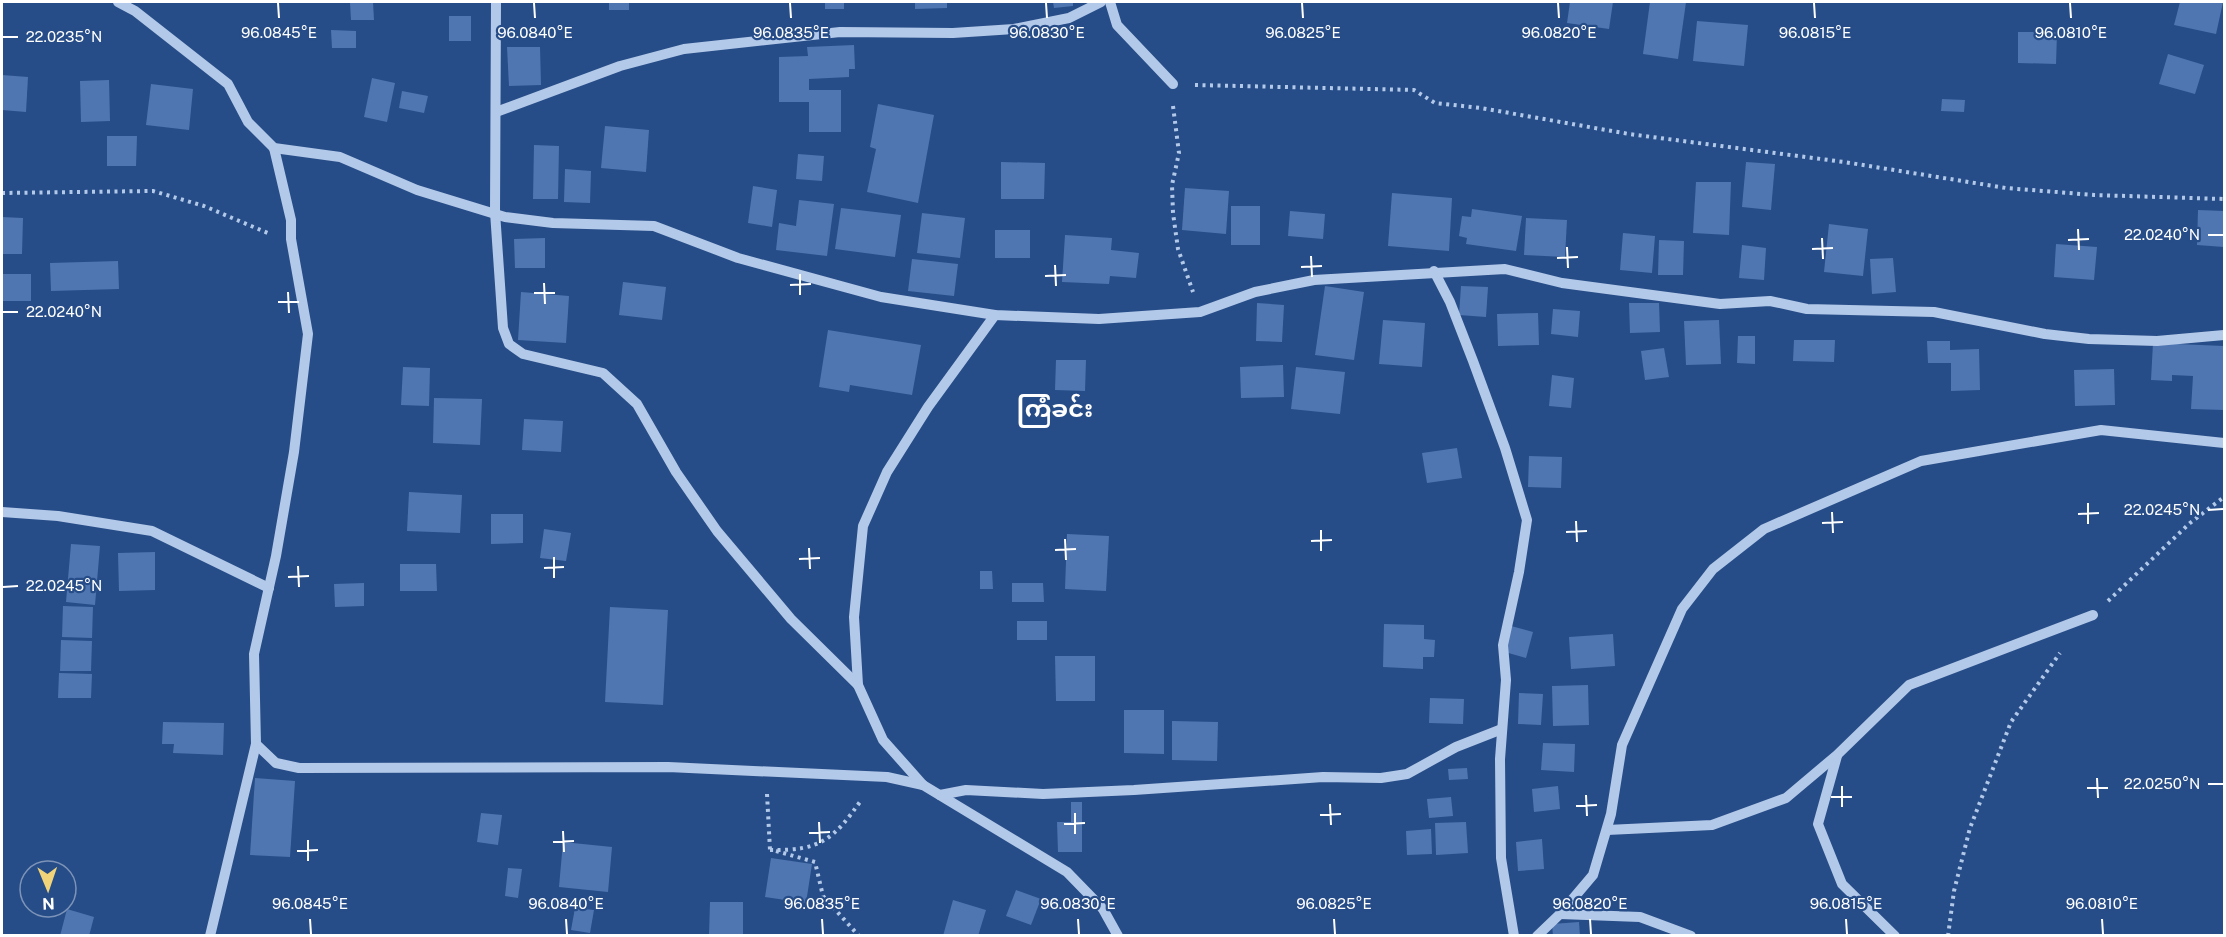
<svg xmlns="http://www.w3.org/2000/svg" width="2226" height="937" viewBox="0 0 2226 937" font-family="'Public Sans','Noto Sans Myanmar',sans-serif">
<style>
.building{fill:#4f76b0}
.lines{fill:none;stroke-linecap:round;stroke-linejoin:round}
.path{stroke:#b3c9e9;stroke-width:4;stroke-dasharray:3 4.5;stroke-linecap:butt}
.minor{stroke:#b3c9e9;stroke-width:10}
.ticks{fill:none;stroke:#fff;stroke-width:2}
.labels{text-anchor:middle;dominant-baseline:central;stroke-width:4.5;stroke-linejoin:round;paint-order:stroke}
.quarter-label{font-size:24px;font-weight:bold;fill:#fff;stroke:#274d88}
.ticks-label{font-size:15px;text-anchor:middle;fill:#fff;stroke:#274d88;stroke-width:4.5;stroke-linejoin:round;paint-order:stroke}
</style>
<rect width="100%" height="100%" fill="#274d88"/>
<g class="building">
<path d="M373,2L374,20H351L350,3Z"/>
<rect x="609" y="2" width="20" height="8"/>
<rect x="825" y="2" width="19" height="7"/>
<path d="M915,2H947V8L915,9Z"/>
<path d="M1053,2H1073V6L1054,8Z"/>
<path d="M1570,2H1613L1609,29L1567,23Z"/>
<path d="M1650,2H1686L1678,59L1643,54Z"/>
<path d="M2180,2H2223L2216,34L2174,25Z"/>
<rect x="449" y="16" width="22" height="25"/>
<path d="M1697,21L1748,25L1744,66L1693,61Z"/>
<path d="M331,30L356,31V48H332Z"/>
<path d="M2018,32H2057L2056,64L2018,63Z"/>
<path d="M854,45L855,69H849V77L809,79V90H841V132H809V102H779V57L808,56L807,47Z"/>
<path d="M507,47H540L541,85L509,86Z"/>
<path d="M2168,54L2204,65L2195,94L2159,84Z"/>
<path d="M2,75L28,77L26,112L2,110Z"/>
<path d="M372,78L395,83L387,122L364,117Z"/>
<path d="M109,80L110,121L81,122L80,81Z"/>
<path d="M151,84L193,89L189,130L146,125Z"/>
<path d="M402,91L428,96L424,113L399,108Z"/>
<path d="M1942,99L1965,100L1964,112L1941,111Z"/>
<path d="M878,104L934,115L918,203L867,192L876,149L870,147Z"/>
<path d="M605,126L649,130L646,172L601,168Z"/>
<path d="M107,136H137L136,166H107Z"/>
<path d="M534,145L559,146L558,199H533Z"/>
<path d="M798,154L824,156L822,181L796,179Z"/>
<path d="M1001,162L1045,163L1044,199H1001Z"/>
<path d="M1746,162L1775,164L1771,210L1742,207Z"/>
<path d="M565,169L591,171L590,203L564,202Z"/>
<path d="M1696,182H1731L1729,235L1693,233Z"/>
<path d="M753,186L777,190L772,227L748,223Z"/>
<path d="M1185,188L1229,191L1226,234L1182,230Z"/>
<path d="M1392,193L1452,198L1449,251L1388,246Z"/>
<path d="M799,200L834,204L827,256L776,250L779,223L796,226Z"/>
<rect x="1231" y="206" width="29" height="39"/>
<path d="M841,208L901,215L895,257L835,249Z"/>
<path d="M1472,209L1522,216L1516,251L1466,244L1467,238L1459,236L1462,216L1471,217Z"/>
<path d="M2198,210L2224,211V247L2197,245Z"/>
<path d="M1290,211L1325,214L1323,239L1288,236Z"/>
<path d="M922,213L965,218L960,258L917,253Z"/>
<path d="M2,217L23,218L22,254H2Z"/>
<path d="M1526,218L1567,220L1565,257L1524,255Z"/>
<path d="M1829,224L1868,229L1863,276L1824,272Z"/>
<rect x="995" y="230" width="35" height="28"/>
<path d="M1623,233L1655,236L1652,273L1620,270Z"/>
<path d="M1065,235L1112,238L1111,250L1139,253L1136,278L1110,276L1109,284L1062,282Z"/>
<path d="M545,238V268H515L514,239Z"/>
<path d="M1659,240L1684,241L1683,275H1658Z"/>
<path d="M2056,244L2097,247L2094,280L2054,277Z"/>
<path d="M1742,245L1766,248L1764,280L1739,278Z"/>
<path d="M1893,258L1896,292L1872,294L1870,259Z"/>
<path d="M912,259L958,264L954,296L908,291Z"/>
<path d="M118,261L119,289L51,291L50,263Z"/>
<rect x="2" y="274" width="29" height="27"/>
<path d="M623,282L666,287L662,320L619,315Z"/>
<path d="M1325,286L1364,292L1354,360L1315,355Z"/>
<path d="M1461,286L1488,287L1486,317L1459,315Z"/>
<path d="M521,292L569,296L566,343L518,340Z"/>
<path d="M1257,303L1284,305L1282,342L1256,341Z"/>
<path d="M1629,303H1659L1660,332L1630,333Z"/>
<path d="M1553,309L1580,311L1578,337L1551,334Z"/>
<path d="M1538,313L1539,345L1498,346L1497,314Z"/>
<path d="M1383,320L1425,323L1422,367L1379,364Z"/>
<path d="M1719,320L1721,364L1686,365L1684,321Z"/>
<path d="M828,330L921,345L912,395L850,385L849,392L819,387Z"/>
<path d="M1738,336H1755V364L1737,363Z"/>
<path d="M1794,340H1835L1834,362L1793,361Z"/>
<path d="M1927,341H1950V350L1979,349L1980,390L1951,391V363H1928Z"/>
<path d="M2153,343L2224,346V410L2191,409L2193,376L2172,375V381L2151,380Z"/>
<path d="M1664,348L1669,377L1645,380L1641,351Z"/>
<path d="M1056,360H1086L1085,391L1055,390Z"/>
<path d="M1283,365L1284,397L1241,398L1240,367Z"/>
<path d="M403,367L430,368L429,406L401,405Z"/>
<path d="M1296,367L1345,372L1340,414L1291,409Z"/>
<path d="M2114,369L2115,405L2075,406L2074,370Z"/>
<path d="M1552,375L1574,378L1571,408L1549,406Z"/>
<path d="M434,398L482,399L480,445L433,443Z"/>
<path d="M524,419L563,421L561,452L522,450Z"/>
<path d="M1457,448L1462,478L1427,483L1422,453Z"/>
<path d="M1529,456L1562,457L1561,488L1528,487Z"/>
<path d="M409,492L462,495L460,533L407,531Z"/>
<path d="M491,514H523V543L491,544Z"/>
<path d="M544,529L571,533L566,561L540,558Z"/>
<path d="M1067,534L1109,536L1106,591L1065,589Z"/>
<path d="M71,544L100,546L95,605L66,602Z"/>
<path d="M155,552V590L119,591L118,553Z"/>
<path d="M400,564H436L437,591H400Z"/>
<path d="M980,571H992L993,589H980Z"/>
<path d="M364,583V606L335,607L334,584Z"/>
<path d="M1012,583H1043L1044,602H1012Z"/>
<path d="M63,606L93,607L92,638L62,637Z"/>
<path d="M610,607L668,610L663,705L605,702Z"/>
<rect x="1017" y="621" width="30" height="19"/>
<path d="M1384,624L1424,625V639L1435,640L1434,657H1423V669L1383,667Z"/>
<path d="M1511,626L1533,632L1526,658L1505,652Z"/>
<path d="M1613,634L1615,666L1571,669L1569,637Z"/>
<path d="M61,640L92,641L91,671H60Z"/>
<path d="M1055,656H1095V701H1056Z"/>
<path d="M59,673L92,674L91,698H58Z"/>
<path d="M1588,685L1589,725L1553,726L1552,686Z"/>
<path d="M1519,693L1543,694L1541,725L1518,724Z"/>
<path d="M1430,698L1464,699L1463,724L1429,723Z"/>
<path d="M1124,710H1164V754L1124,753Z"/>
<path d="M1172,721L1218,722L1217,761L1172,760Z"/>
<path d="M163,722L224,723L223,755L173,753L174,744H162Z"/>
<path d="M1543,743L1575,744L1574,772L1541,770Z"/>
<path d="M1467,768L1468,779L1449,780L1448,769Z"/>
<path d="M255,778L295,781L290,857L250,855Z"/>
<path d="M1558,786L1560,809L1534,812L1532,789Z"/>
<path d="M1451,797L1453,816L1429,818L1427,799Z"/>
<path d="M1071,802H1082V852H1058L1057,822H1071Z"/>
<path d="M481,813L502,815L498,845L477,842Z"/>
<path d="M1466,822L1468,853L1436,855L1435,823Z"/>
<path d="M1431,829L1432,854L1407,855L1406,831Z"/>
<path d="M1542,839L1544,869L1518,871L1516,842Z"/>
<path d="M563,842L612,847L608,892L559,887Z"/>
<path d="M771,858L812,864L806,903L765,897Z"/>
<path d="M508,868L522,869L518,898L505,896Z"/>
<path d="M1016,890L1041,899L1031,925L1006,916Z"/>
<path d="M953,900L986,910L978,936H943Z"/>
<path d="M710,902H743V936H709Z"/>
<path d="M575,908L594,910L590,933L571,930Z"/>
<path d="M67,909L94,917L89,936H60Z"/>
<path d="M1579,922L1580,936H1553L1552,924Z"/>
</g>
<g class="lines">
<g class="path">
<path d="M1195,85L1414,90L1435,103L1481,108L1629,134L1844,162L2006,188L2094,195L2224,199"/>
<path d="M1173,106L1179,153L1172,185L1173,213L1178,249L1193,292"/>
<path d="M2,193L153,191L204,206L270,234"/>
<path d="M2108,601L2190,523L2224,497"/>
<path d="M767,794L770,850"/>
<path d="M770,850C821,851 834,839 862,799"/>
<path d="M776,851L815,862L823,896L859,936"/>
<path d="M1948,936L1954,891L1970,828L2011,722L2060,653"/>
</g>
<g class="minor">
<path d="M118,2L135,11L228,84L248,122L274,148L340,157L417,190L505,217L553,223L654,226L738,258L881,297L995,315L1099,319L1200,312L1255,292L1314,280L1505,269L1562,283L1720,304L1770,301L1807,309L1934,312L2045,334L2089,339L2157,341L2224,335"/>
<path d="M496,2L495,212L503,328L509,344L523,354L603,373L637,404L676,472L717,531L791,619L858,685"/>
<path d="M1110,2L1117,25L1173,84"/>
<path d="M496,112L620,66L684,49L840,32L953,33L1014,29L1069,18L1101,2"/>
<path d="M274,148L291,220V239L308,334L294,452L276,556L254,654L256,744L276,763L299,768L668,767L887,777L923,785"/>
<path d="M1434,271L1450,302L1473,361L1505,448L1527,520L1519,572L1503,645L1506,680L1500,759L1501,858L1514,936"/>
<path d="M995,315L928,407L887,472L863,526L854,617L858,685L883,740L923,785L1067,872L1103,909L1118,936"/>
<path d="M2,512L58,516L152,531L269,588"/>
<path d="M1837,756L1818,824L1842,884L1895,936"/>
<path d="M940,795L966,790L1043,794L1134,790L1323,777L1381,778L1407,774L1456,747L1502,729"/>
<path d="M1607,830L1712,825L1786,798L1837,755L1909,685L2093,615"/>
<path d="M1560,914L1640,917L1691,936"/>
<path d="M210,936L256,744"/>
<path d="M1537,936L1560,914L1593,875L1611,814L1622,745L1682,609L1713,569L1764,529L1921,461L2101,430L2224,443"/>
</g>
</g>
<path class="ticks" d="M278,3L279,18M534,3L535,18M790,3L791,18M1046,3L1047,18M1302,3L1303,18M1558,3L1559,18M1814,3L1815,18M2070,3L2071,18M3,37H18M2078,229L2079,250M2208,235H2223M1822,238L1823,259M2068,240L2089,239M1567,247L1568,268M1812,249L1833,248M1311,256L1312,277M1557,258L1578,257M1055,265L1056,286M1301,267L1322,266M800,274V295M1045,276L1066,275M544,283L545,304M790,285L811,284M288,292L289,313M534,293H555M278,302H299M3,312H18M2088,503V524M2208,510L2223,509M1832,512L1833,533M2078,514L2099,513M1576,521L1577,542M1822,523L1843,522M1321,530V551M1566,532L1587,531M1065,539L1066,560M1311,541L1332,540M809,548L810,569M1055,550L1076,549M554,557V578M799,559L820,558M298,566L299,587M544,568L564,567M288,577L309,576M3,587L18,586M2097,778L2098,798M2208,784H2223M1842,786V807M2087,788H2108M1586,795L1587,816M1831,797H1852M1330,804L1331,825M1576,806L1597,805M1075,813V834M1320,815L1341,814M819,822L820,843M1064,824L1085,823M563,831L564,852M809,833L830,832M308,840V861M553,842L574,841M297,851L318,850M310,919L311,934M566,919L567,934M822,919L823,934M1078,919L1079,934M1334,919L1335,934M1590,919L1591,934M1846,919L1847,934M2102,919L2103,934"/>
<g class="labels">
<g class="quarter-label">
<text x="1055" y="408">ကြံခင်း</text>
</g>
</g>
<g class="ticks-label">
<text x="279" y="38">96.0845°E</text>
<text x="535" y="38">96.0840°E</text>
<text x="791" y="38">96.0835°E</text>
<text x="1047" y="38">96.0830°E</text>
<text x="1303" y="38">96.0825°E</text>
<text x="1559" y="38">96.0820°E</text>
<text x="1815" y="38">96.0815°E</text>
<text x="2071" y="38">96.0810°E</text>
<text x="64" y="42">22.0235°N</text>
<text x="2162" y="240">22.0240°N</text>
<text x="64" y="317">22.0240°N</text>
<text x="2162" y="515">22.0245°N</text>
<text x="64" y="591">22.0245°N</text>
<text x="2162" y="789">22.0250°N</text>
<text x="310" y="909">96.0845°E</text>
<text x="566" y="909">96.0840°E</text>
<text x="822" y="909">96.0835°E</text>
<text x="1078" y="909">96.0830°E</text>
<text x="1334" y="909">96.0825°E</text>
<text x="1590" y="909">96.0820°E</text>
<text x="1846" y="909">96.0815°E</text>
<text x="2102" y="909">96.0810°E</text>
</g>
<rect width="2226" height="937" fill="none" stroke="#ffffff" stroke-width="6"/>
<g transform="translate(48 889) rotate(178)"><circle r="28" fill="#274d88" stroke="#7d94b8" stroke-width="1.5"/>
<path d="M0-4.5L10 22L0 15L-10 22Z" fill="#f1d479"/>
<text y="-9" font-size="16" font-weight="bold" text-anchor="middle" fill="#ffffff">N</text>
</g>
</svg>
